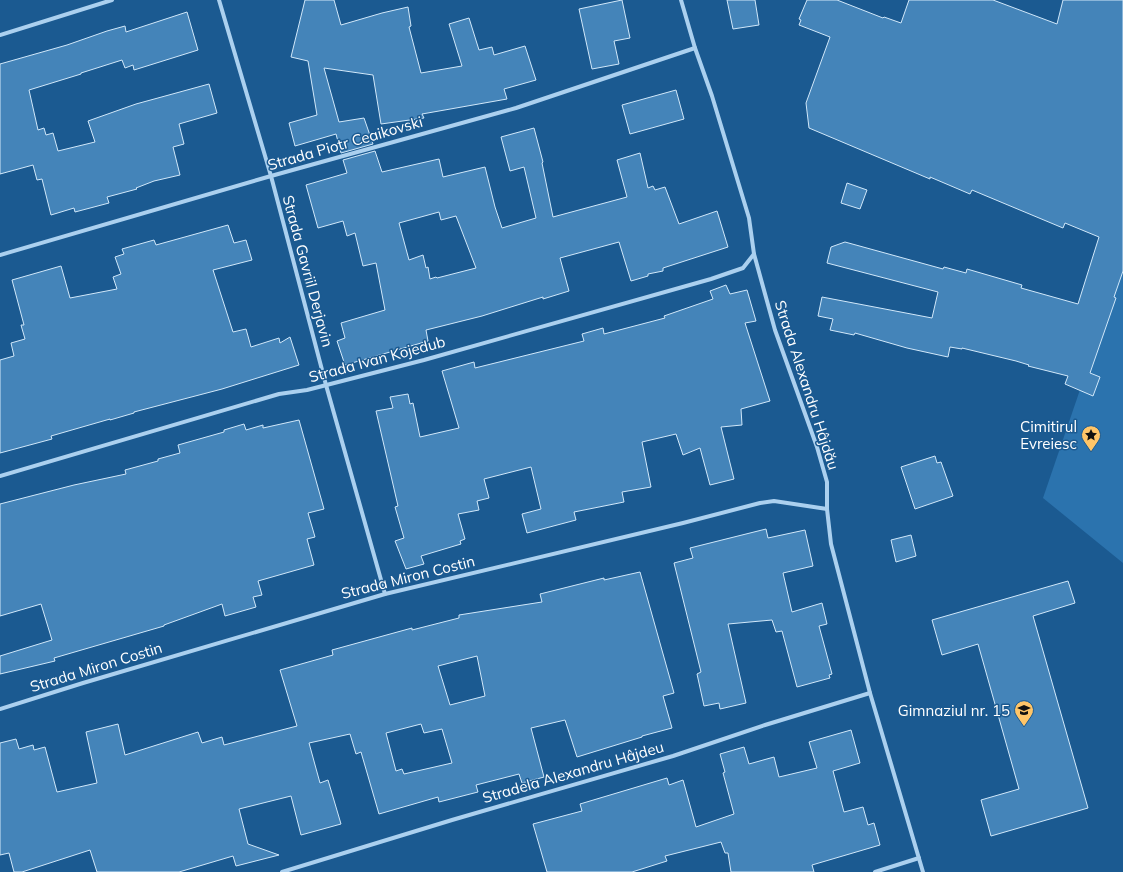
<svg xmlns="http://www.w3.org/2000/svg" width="1123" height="872" viewBox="0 0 1123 872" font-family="Mulish,sans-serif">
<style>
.green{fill:#2b73ae}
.building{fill:#4484b9;stroke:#d1e8fa;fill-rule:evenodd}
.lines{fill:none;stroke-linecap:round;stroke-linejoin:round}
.minor{stroke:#abd0ef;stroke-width:4}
.labels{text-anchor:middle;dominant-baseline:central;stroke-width:3;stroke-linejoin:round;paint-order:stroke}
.street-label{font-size:15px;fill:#fff;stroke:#1b5a91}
.poi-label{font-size:15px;fill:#fff;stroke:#1b5a91;text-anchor:end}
</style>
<rect width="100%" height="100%" fill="#1b5a91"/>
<path class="green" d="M1123,264V563L1043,498Z"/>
<g class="building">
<path d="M305,0H334L341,25L382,13L408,7L411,26L409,27L421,73L462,66L449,24L469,18L479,50L492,47L494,55L525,46L536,80L504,89L507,99L422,114L424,118L381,124L373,75L324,68L339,122L364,118L373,144L341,153L336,134L295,146L289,123L317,115L308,61L291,57Z"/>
<path d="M622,0L630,38L614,41L619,64L592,69L579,9Z"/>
<path d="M727,0H755L759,25L733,29Z"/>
<path d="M807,0H837L883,18L884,17L901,23L909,0H993L1057,24L1063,0H1123V271L1114,297L1116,298L1090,373L1100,377L1093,396L1065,384L1068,376L1028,366L1029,365L1016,361L962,348V349L950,347L948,357L907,348L855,333L854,335L830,330L833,319L818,316L822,297L932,318L938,292L827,263L831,247L845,242L943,269L944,267L966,273L967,269L1022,285L1021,288L1078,304L1099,237L1065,223L1063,228L972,190L970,194L930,177V179L809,128L806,103L830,37L799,25L801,20L799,19Z"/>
<path d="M187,12L198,50L134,70L133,65L125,68L122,60L81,73V74L29,90L38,130L44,128L46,135L53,133L58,151L95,142L88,121L136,104L209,84L217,113L179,124L184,144L173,147L180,175L154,181L136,188L137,189L107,197L109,203L75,212L74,208L51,215L42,179L37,180L33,165L0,174V64L67,45L107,31L125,26L126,32Z"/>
<path d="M676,90L684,119L630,134L622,105Z"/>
<path d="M534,128L543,162L542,163L553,217L627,197L617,160L640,153L648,188L653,186L655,190L665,187L679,224L717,211L728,247L663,268V271L648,274V276L631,281L619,242L560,258L569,291L543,299V297L482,316L426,330L428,341L345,365L337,341L345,338L341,323L385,310L376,263L363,266L355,233L347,236L343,221L318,228L306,185L347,173L343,160L375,151L382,172L439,159L443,177L485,167L495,207L502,228L536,218L524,167L510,171L501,137ZM439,212L441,220L456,216L476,268L437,278L436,277L430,279L428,267L426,268L423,255L409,260L399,223Z"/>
<path d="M847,183L867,190L860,209L841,203Z"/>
<path d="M228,225L234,243L246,240L252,260L213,270L233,332L246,329L251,347L279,338L280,343L290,337L299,365L222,389L134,412V413L110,420V419L51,436L52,439L0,453V360L14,356L11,343L25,339L21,325H24L12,280L61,266L70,298L117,289L113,277L121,274L115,257L124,254L122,249L154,240L156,245Z"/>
<path d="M726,285L730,294L747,290L756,321L745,323L770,401L741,409L742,425L721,427L734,479L710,485L700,448L683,455L676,434L642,442L651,487L622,492L624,502L574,512L576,520L527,533L522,514L541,509L531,467L484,479L489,498L477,501L479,510L458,514L465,539L460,541L461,544L421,556L424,564L406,569L395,541L404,538L395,507L398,506L376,411L393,408L390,397L408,394L410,404L413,403L420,437L459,428L442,371L474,362L475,368L584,341L582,334L603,328L604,334L665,318L664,316L713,299L710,291Z"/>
<path d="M299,420L324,509L308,513L315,537L307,539L314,565L258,581L262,595L253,597L256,607L225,616L222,604L164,625V626L54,658L55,661L0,674V656L52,640L41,604L0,616V504L74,485L126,474L125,470L158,461V459L180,453L178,445L224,432V430L244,424L246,430L263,425V428Z"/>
<path d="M935,456L937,463L941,462L953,496L915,509L901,467Z"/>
<path d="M766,529L768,538L805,530L813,566L783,573L792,612L822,603L827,624L819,626L832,674L829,675L830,678L797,687L782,631L776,632L772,620L728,624L746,703L720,709L719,703L704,706L697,674L701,672L674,563L693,558L690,548Z"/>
<path d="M911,535L916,556L896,562L891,540Z"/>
<path d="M640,572L674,693L663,696L672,728L642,736V737L577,757L565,720L531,728L544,777L522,783L519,774L476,785L478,792L439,802L438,797L379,814L361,752L356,754L350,734L309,743L320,783L328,780L341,824L301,835L291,796L239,809L248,844L279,855L236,866L233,856L179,872H97L90,850L22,872H14L9,853L0,855V743L16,739L19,749L33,745L34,750L45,747L57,792L97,783L86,732L118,724L125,755L198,732L202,743L222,737L224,745L297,726L280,670L333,655L332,650L412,628V630L459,618V615L542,602L540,594L604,578V580ZM477,656L485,696L450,705L438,666ZM421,724L424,733L442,729L452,763L404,774L402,769L396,771L386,733Z"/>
<path d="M1068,581L1075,603L1033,616L1088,808L991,836L981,800L1019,789L978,644L942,655L932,620Z"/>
<path d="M851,730L860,763L833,771L844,812L863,807L868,825L874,823L880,845L812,865L814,872H731L728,853H725L721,842L665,856L667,861L632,872H547L533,824L582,811L580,804L667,778L669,785L683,780L696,827L734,814L723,773L725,772L720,754L744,747L749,764L774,757L779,777L817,768L809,742Z"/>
</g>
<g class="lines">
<g class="minor">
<path d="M219,0L271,176L326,385L385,594"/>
<path d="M681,0L695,48L712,96L749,218L754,254L775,330L817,447L827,482V509L831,544L870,693L923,872"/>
<path d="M0,35L112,0"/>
<path d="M0,255L271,176L516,108L695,48"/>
<path d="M0,476L279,394L307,390L424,360L711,279L743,268L754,254"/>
<path d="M0,709L83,683L385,594L683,523L760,503L774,501L827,509"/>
<path d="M282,872L452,820L673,756L765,725L870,693"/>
<path d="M875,872L919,858"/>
</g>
</g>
<defs>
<g id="sight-pin" transform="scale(1)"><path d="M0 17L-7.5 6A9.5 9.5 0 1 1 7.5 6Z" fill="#ffc568" stroke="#1b5a91"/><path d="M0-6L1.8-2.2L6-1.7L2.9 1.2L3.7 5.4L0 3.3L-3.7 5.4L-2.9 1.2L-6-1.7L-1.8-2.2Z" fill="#111"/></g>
<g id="school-pin" transform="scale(1)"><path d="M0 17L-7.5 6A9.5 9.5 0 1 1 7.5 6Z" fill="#ffc568" stroke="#1b5a91"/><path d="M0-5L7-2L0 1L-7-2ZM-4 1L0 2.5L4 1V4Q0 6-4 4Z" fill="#111"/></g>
</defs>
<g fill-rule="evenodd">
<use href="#sight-pin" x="1091" y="435"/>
<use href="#school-pin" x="1024" y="710"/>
</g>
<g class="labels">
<g class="street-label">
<text transform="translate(345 143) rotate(-16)">Strada Piotr Ceaikovski</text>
<text transform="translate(308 271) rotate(75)">Strada Gavriil Derjavin</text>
<text transform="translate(377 359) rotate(-15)">Strada Ivan Kojedub</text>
<text transform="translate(807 385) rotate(72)">Strada Alexandru Hâjdău</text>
<text transform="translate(408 577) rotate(-14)">Strada Miron Costin</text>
<text transform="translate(96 667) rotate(-17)">Strada Miron Costin</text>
<text transform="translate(573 772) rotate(-16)">Stradela Alexandru Hâjdeu</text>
</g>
<g class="poi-label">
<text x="1077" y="426">Cimitirul<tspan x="1077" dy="17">Evreiesc</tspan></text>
<text x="1010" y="710">Gimnaziul nr. 15</text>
</g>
</g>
</svg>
